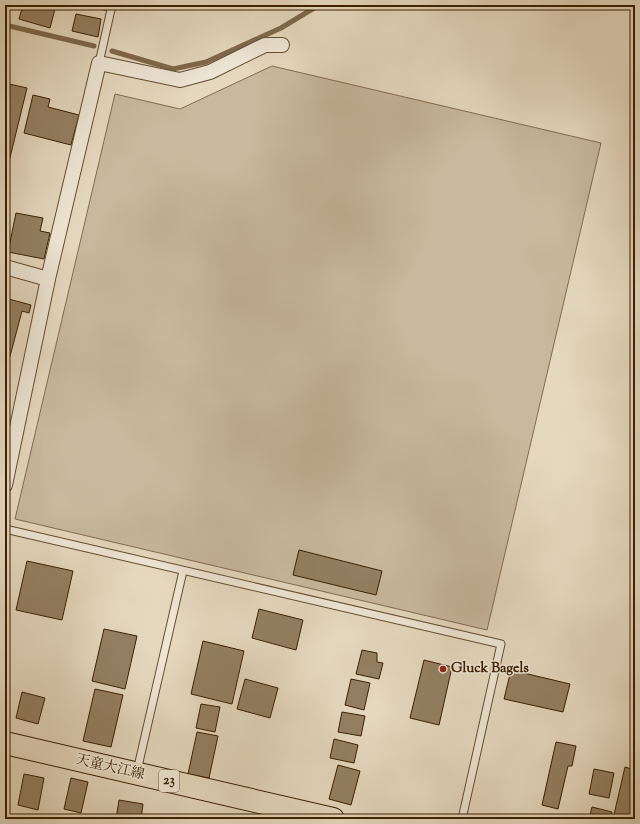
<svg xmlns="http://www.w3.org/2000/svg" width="640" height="824" viewBox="0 0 640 824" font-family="'Sorts Mill Goudy','Noto Serif JP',serif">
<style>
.green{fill:#c8b99e;stroke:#816c50}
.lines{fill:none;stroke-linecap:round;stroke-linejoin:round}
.stream{stroke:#7e694c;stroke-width:5}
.building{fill:#938063;stroke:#3a2001}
.service-casing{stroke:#654e30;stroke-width:9}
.minor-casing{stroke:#654e30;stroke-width:16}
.primary-casing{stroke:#3a2001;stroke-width:24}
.service{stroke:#eee6d5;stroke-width:7}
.minor{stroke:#eee6d5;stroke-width:14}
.primary{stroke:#e5d8be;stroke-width:22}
.poi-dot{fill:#8f2418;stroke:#eee6d5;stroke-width:1.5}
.labels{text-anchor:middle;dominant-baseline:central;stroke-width:3;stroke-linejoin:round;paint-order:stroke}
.shield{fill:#eee6d5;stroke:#705b41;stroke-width:1}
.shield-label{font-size:13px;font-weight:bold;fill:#3a2001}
.poi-label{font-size:14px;font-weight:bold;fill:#3a2001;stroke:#eee6d5;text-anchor:start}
.street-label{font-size:14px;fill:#3a2001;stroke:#eee6d5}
</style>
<rect width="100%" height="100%" fill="#e5d8be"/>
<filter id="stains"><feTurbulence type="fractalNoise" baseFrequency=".005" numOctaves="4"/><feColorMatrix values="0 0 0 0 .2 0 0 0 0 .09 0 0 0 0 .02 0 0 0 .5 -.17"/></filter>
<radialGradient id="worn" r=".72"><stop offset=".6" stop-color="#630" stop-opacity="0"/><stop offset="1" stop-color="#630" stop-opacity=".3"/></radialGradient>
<path class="green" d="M272,66L601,143L487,630L15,519L115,94L180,109Z"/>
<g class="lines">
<g class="stream">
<path d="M5,25L94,46"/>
<path d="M112,51L173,69L206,62L281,28L319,5"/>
</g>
</g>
<g class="building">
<path d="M23,5H41L55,9L50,28L19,19Z"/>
<path d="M76,14L101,19L98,37L72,31Z"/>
<path d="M5,83L27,88L5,178Z"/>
<path d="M33,95L50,99L48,107L79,115L71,145L24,133Z"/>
<path d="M16,213L43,218L40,231L50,233L44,259L8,252Z"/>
<path d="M5,298L31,305L29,313L22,311L5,375Z"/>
<path d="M299,550L382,571L376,595L293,575Z"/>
<path d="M27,561L73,571L62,620L16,610Z"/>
<path d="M259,609L303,620L296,650L252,638Z"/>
<path d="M104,629L137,636L125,689L92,681Z"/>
<path d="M203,641L244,651L232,704L191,694Z"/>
<path d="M362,650L377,653V662L383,663L379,679L356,674Z"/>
<path d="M424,660L452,667L439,725L410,718Z"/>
<path d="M511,670L570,684L563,712L504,699Z"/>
<path d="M245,679L278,688L270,718L237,709Z"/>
<path d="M351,679L370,683L364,710L345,705Z"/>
<path d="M95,689L123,695L111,747L83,741Z"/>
<path d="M22,692L45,698L38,724L16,718Z"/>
<path d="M201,704L220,707L215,732L196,728Z"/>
<path d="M342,712L365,716L361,736L338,732Z"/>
<path d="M197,732L218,736L209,778L188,774Z"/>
<path d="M334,739L358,745L354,763L330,758Z"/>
<path d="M556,742L576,746L572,766H568L558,809L542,805Z"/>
<path d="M338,765L360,771L351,805L329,799Z"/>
<path d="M625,767L635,770V812L633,819H613Z"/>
<path d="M594,769L614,773L609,798L589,794Z"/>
<path d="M24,774L44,778L38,810L18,805Z"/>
<path d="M71,778L88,782L81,813L64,809Z"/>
<path d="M119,800L143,804L141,819H116Z"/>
<path d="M592,807L612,812L610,819H589Z"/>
</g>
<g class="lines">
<g class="service-casing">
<g id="service">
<path d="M100,5L112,8"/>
<path d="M99,63L112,5"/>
<path d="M5,529L501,644L462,819"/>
<path d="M137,771L183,571"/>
</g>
</g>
<g class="minor-casing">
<g id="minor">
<path d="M5,267L48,279L5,485"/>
<path d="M48,279L99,63L180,80L210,72L265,45H282"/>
</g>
</g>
<g class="primary-casing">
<path id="primary" d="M5,743L333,819"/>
</g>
<use href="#service" class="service"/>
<use href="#minor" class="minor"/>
<use href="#primary" class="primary"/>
</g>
<circle class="poi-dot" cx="443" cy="669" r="4"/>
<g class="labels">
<rect class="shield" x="159" y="770" width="20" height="22" rx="3"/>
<g class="shield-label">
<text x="169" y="781">23</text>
</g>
<g class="poi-label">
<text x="451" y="669">Gluck Bagels</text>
</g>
<g class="street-label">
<text transform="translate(110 768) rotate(13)">天童大江線</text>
</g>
</g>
<rect width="640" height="824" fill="none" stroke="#e5d8be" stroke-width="20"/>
<rect x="6" y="6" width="628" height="812" fill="none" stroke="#3a2001" stroke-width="2"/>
<rect x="10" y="10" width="620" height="804" fill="none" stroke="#3a2001"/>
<rect width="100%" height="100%" filter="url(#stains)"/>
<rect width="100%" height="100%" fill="url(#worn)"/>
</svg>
